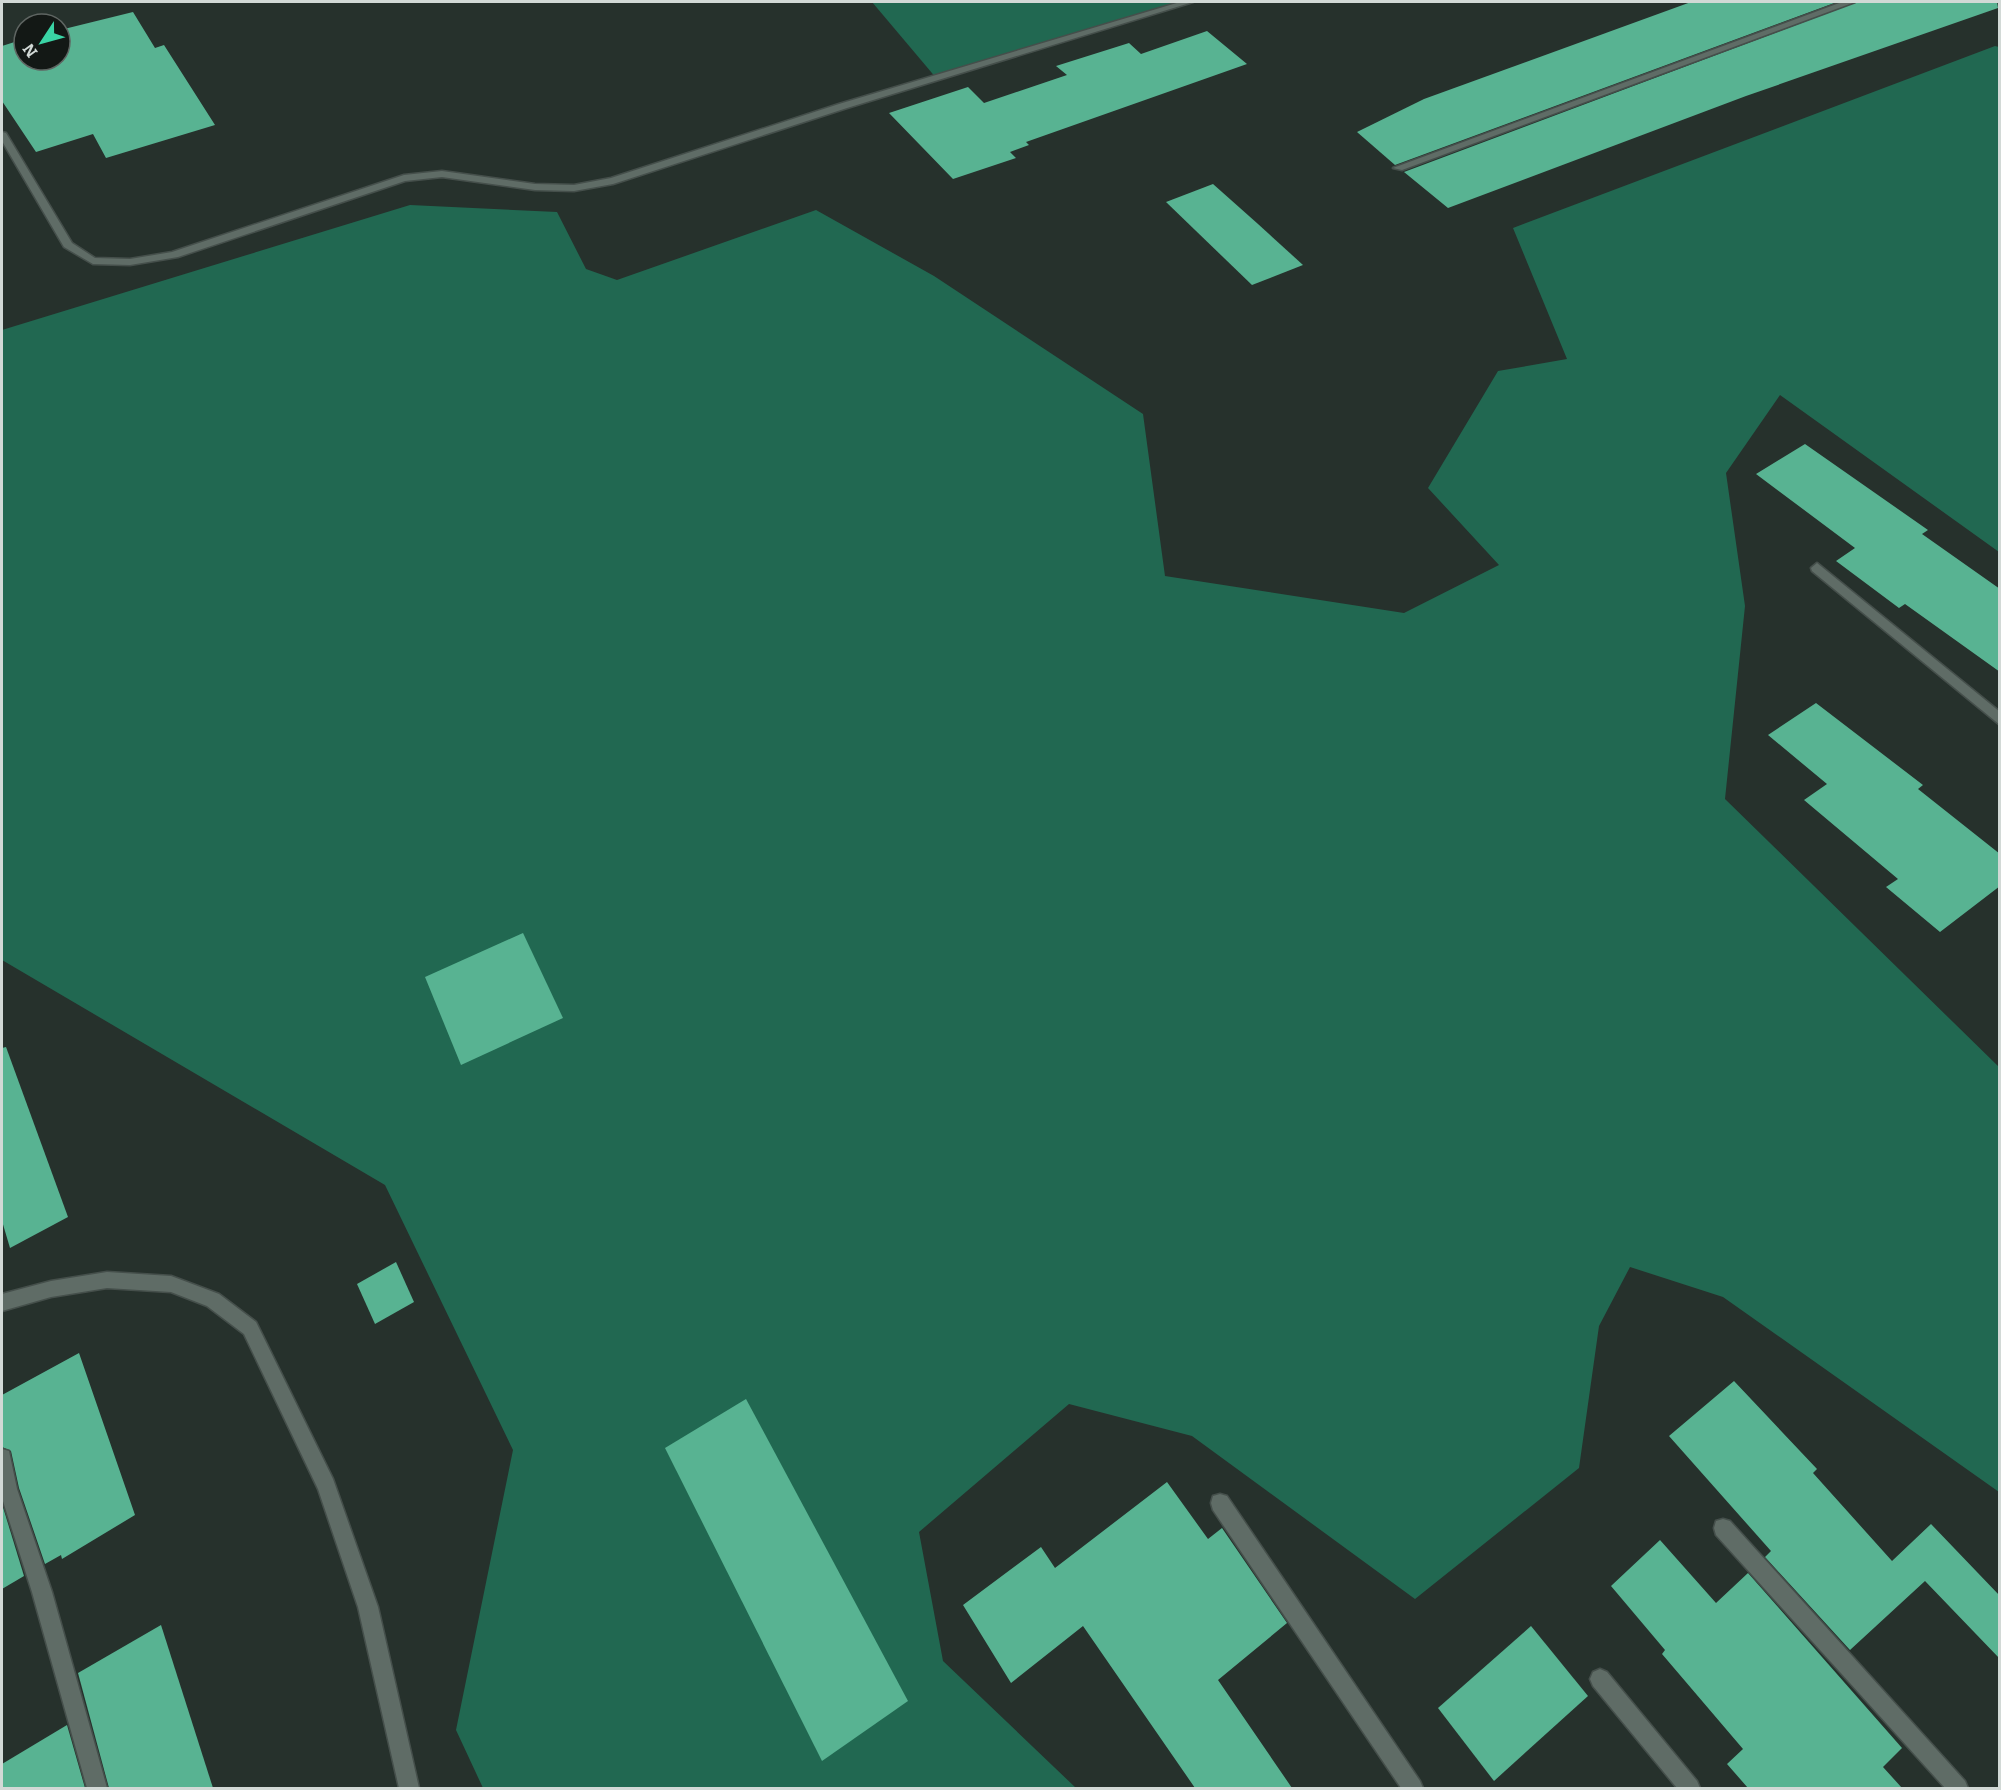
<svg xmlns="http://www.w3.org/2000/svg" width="2001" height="1790" viewBox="0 0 2001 1790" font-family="Bitter,serif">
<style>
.forest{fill:#216851}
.building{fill:#58b392}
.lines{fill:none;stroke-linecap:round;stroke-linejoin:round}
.minor-casing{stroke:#454f4b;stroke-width:3}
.minor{fill:#5f6c66;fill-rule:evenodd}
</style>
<rect width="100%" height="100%" fill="#26312c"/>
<g class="forest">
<path d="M872,2H1185L937,79Z"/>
<path d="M1995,46L1999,47V552L1780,395L1726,473L1745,606L1725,799L1999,1067V1492L1723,1297L1630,1267L1599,1326L1579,1468L1415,1599L1192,1436L1069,1404L919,1532L943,1661L1076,1788H483L456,1730L513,1450L385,1185L2,960V330L410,205L557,212L586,269L617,280L816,210L934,276L1143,414L1165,576L1404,613L1499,565L1428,488L1498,371L1567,359L1513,228Z"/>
</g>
<g class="building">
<path d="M1691,2H1837L1395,165L1357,132L1424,99Z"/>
<path d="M1857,2H1997L1998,8L1746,96L1448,208L1404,172Z"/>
<path d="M133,12L155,48L164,45L215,125L106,158L93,134L36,152L2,101V46L24,39V60H60V30Z"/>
<path d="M1207,31L1247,64L1026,142L1029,145L1010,152L1016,158L953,179L889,113L968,87L984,103L1067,75L1056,66L1129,43L1141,54Z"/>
<path d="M1213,184L1258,224L1303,265L1252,285L1166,202Z"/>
<path d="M1805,444L1928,530L1922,534L2000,589V672L1905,604L1899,608L1836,561L1855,548L1756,474Z"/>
<path d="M1816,703L1923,785L1918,789L2000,854V886L1940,932L1886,887L1898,879L1804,800L1827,784L1768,735Z"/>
<path d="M523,933L563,1018L461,1065L425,977Z"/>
<path d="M6,1047L68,1217L10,1248L2,1221V1048Z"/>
<path d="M396,1262L414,1302L375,1324L357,1284Z"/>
<path d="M79,1353L135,1515L62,1559L61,1555L45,1564L19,1488L11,1451L2,1447V1395Z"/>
<path d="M1734,1381L1817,1469L1813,1473L1892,1561L1931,1524L2000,1596V1659L1925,1581L1850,1650L1765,1557L1771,1551L1669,1436Z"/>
<path d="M746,1399L908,1701L822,1761L665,1448Z"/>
<path d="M1167,1482L1208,1539L1222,1528L1287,1623L1218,1680L1292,1788H1195L1083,1626L1011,1683L963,1605L1041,1547L1055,1568Z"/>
<path d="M2,1504L24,1576L2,1589Z"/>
<path d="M1660,1540L1716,1603L1748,1573L1902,1748L1883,1767L1902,1788H1748L1727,1764L1743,1749L1662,1654L1665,1650L1611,1586Z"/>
<path d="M161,1625L213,1788H109L78,1673Z"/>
<path d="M1531,1626L1588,1696L1494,1781L1438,1708Z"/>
<path d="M67,1725L85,1788H2V1764Z"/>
</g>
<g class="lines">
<g class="minor-casing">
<g id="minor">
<path d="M1180,2H1193L847,108L613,184L574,191L535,190L442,177L405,181L178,257L130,265L93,264L64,247L2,141V132L6,133L72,243L95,258L130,259L172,252L404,175L442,171L535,184L574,185L611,178L839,104Z"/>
<path d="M1842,2H1855L1402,170L1393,168Z"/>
<path d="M1817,563L2000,712V725L1812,571L1811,568Z"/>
<path d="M107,1272L171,1276L219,1294L256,1322L333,1479L378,1607L419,1788H399L358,1607L318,1489L244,1334L207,1306L171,1292L107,1288L51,1297L2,1311V1294L51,1281Z"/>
<path d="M2,1449L9,1451L17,1489L52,1592L107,1788H87L32,1592L2,1498Z"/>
<path d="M1220,1494L1227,1496L1420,1781L1423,1788H1401L1213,1510L1211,1503L1213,1496Z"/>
<path d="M1723,1519L1730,1521L1965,1781L1968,1788H1945L1716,1535L1714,1528L1716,1521Z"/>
<path d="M1600,1669L1607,1672L1697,1781L1700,1788H1677L1593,1686L1590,1679L1593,1672Z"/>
</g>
</g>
<use href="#minor" class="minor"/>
</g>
<rect width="2001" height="1790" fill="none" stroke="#d2d9d6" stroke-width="6"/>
<g transform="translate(42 42) rotate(234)"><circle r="28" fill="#131815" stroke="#5f6562" stroke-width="1.5"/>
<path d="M0-4.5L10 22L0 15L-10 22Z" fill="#3ad4a5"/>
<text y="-9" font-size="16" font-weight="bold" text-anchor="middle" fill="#d2d9d6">N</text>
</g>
</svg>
